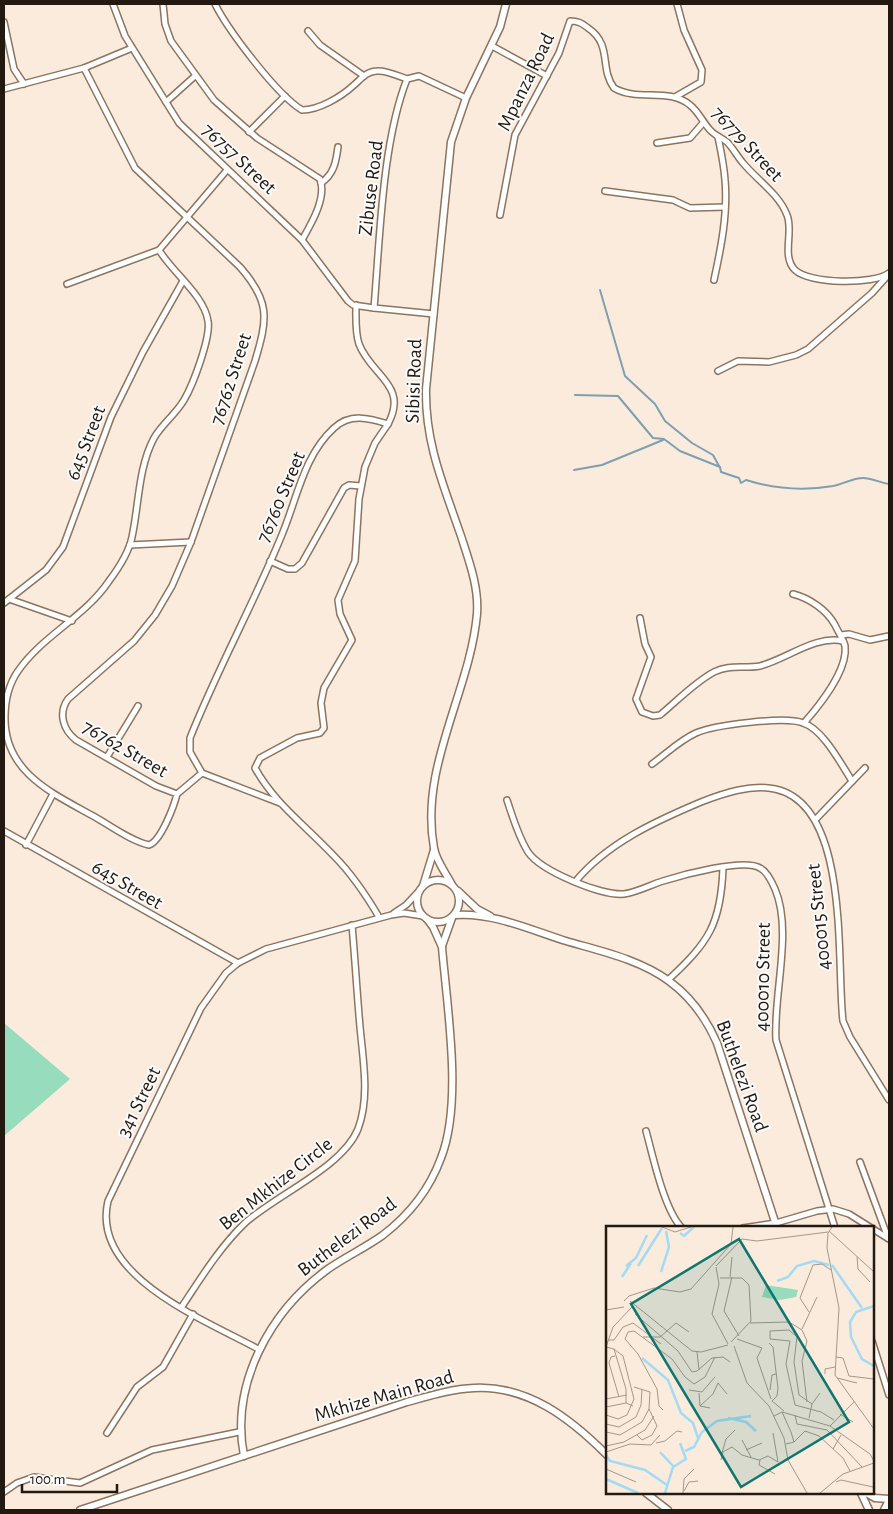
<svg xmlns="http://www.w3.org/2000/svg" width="893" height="1514" viewBox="0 0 893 1514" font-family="'Alegreya Sans',sans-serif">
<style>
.green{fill:#97dcbc}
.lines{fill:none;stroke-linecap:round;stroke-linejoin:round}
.stream{stroke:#7ca0b0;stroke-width:2}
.minor-casing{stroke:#8c745e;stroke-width:8}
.tertiary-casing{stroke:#8c745e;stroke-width:9}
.minor{stroke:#fff;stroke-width:5}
.tertiary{stroke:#fff;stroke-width:6}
.labels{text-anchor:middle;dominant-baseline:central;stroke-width:4;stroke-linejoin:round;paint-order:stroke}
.street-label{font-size:20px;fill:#221910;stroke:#fbfbfb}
.inset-river{fill:none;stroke:#a3daf4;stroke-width:2.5}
.inset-road{fill:none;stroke:#a4978b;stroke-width:1}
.view{fill:#0f766e;fill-opacity:0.15;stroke:#0f766e;stroke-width:2.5}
.inset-edge{fill:none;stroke:#221910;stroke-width:2.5}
</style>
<rect width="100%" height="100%" fill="#fbebdd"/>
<path class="green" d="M4,1023L70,1079L4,1136Z"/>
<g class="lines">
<g class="stream">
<path d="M600,290L625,376L655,404L665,421L692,443L713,455L719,466"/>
<path d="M575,395L618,396L653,438L664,439L680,451L720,467L721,472L739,478L741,483L746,480C775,489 804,491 833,486C843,484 853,478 863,478C871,478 881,483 889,484"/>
<path d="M574,470L602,465L663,440"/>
</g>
<g class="minor-casing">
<g id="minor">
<path d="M113,4L125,36L179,123L302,240L348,301L353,305L374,308"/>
<path d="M163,4L165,24L171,41L214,100L257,138L320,179C327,198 311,224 302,240"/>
<path d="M215,4C228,30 277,95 302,110C319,110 341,97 354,85C361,79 367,71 377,71C386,70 398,76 407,79"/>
<path d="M4,22L14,69L24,84"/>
<path d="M308,31L320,45L364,76"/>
<path d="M492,46L547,76"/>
<path d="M84,68L135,168L240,267C270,301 268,318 255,361L191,542L172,586L155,615L134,641L68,699C58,713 63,730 76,740L156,786L177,794C174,806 161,841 149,845C131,841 111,826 95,817C54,794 4,773 5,717C5,701 9,684 18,671C43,635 85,617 109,581C118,569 129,552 132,537C139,505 138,468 154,438C162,424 176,414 184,400C193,385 211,337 208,321C204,295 172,272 159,250"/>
<path d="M4,89L84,68L132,48"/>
<path d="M675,97L701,82L702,70L684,30L677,4"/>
<path d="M166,102L195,76"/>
<path d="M249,132L285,96"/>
<path d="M657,143L690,138L703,123"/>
<path d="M321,183C334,174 336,162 338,147"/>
<path d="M605,191L673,200L690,208L725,207"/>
<path d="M500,215L515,135L559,53L570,21C578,21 582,23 588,28C613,45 599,68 614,88C638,102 669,87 690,105C699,112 703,123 711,131C716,136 722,138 727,142C733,148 737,156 743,163C757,180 779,194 787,215C794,232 781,256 795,270C809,284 874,285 889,273"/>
<path d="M714,280C721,248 728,213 725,180C724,165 721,151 718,137"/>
<path d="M67,284L159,250L227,170"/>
<path d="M434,314L374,308C380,238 382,143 407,79L419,76L466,98"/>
<path d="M718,371L738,361L769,362L796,355L808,349L872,293L889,274"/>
<path d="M130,545L191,542"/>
<path d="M270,561L288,569H295L302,563L344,488L349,485L361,486"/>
<path d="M793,594C809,598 827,610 835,625C838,632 843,638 845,646C848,670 819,706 804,723"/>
<path d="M9,599L72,621"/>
<path d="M4,603L46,570L63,547L111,417L143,352L183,281"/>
<path d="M640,618L645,644L651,657L636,699L642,712L653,716L660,715C677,701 695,682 714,672C729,664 744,669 760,666C787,659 815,635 843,641"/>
<path d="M841,635L849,634L870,640L889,636"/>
<path d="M107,757L138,706"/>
<path d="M652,764C666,754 680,740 696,733C714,725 785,716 803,723C823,729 841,764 852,781"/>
<path d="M202,773L190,752V738C217,670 253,605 281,537C297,500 303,456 334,428C350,413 369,418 388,424C409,385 371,376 359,344C355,332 356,318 356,305"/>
<path d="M177,794L202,773L280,803"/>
<path d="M507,800C513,818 518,836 528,852C541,871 601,896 624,894C638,892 650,885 663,881C682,875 744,858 760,868C766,871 772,882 775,889C793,931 773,995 776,1040L835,1228"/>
<path d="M815,820L865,768"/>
<path d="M4,831L238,963"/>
<path d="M26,845L53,794"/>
<path d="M575,882C607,843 656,821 701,802C724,793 751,784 775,789C851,805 836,963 843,1021L850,1037L889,1100"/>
<path d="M394,913L406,905L420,890"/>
<path d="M379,917C366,895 352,874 334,856C307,827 274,803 255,768L260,758L297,738L320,733L324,728L321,703L324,688L352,640L340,614L338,600L355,561L359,499L365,467L375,443L388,424"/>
<path d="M668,980C709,942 721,924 723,868"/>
<path d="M646,1131C653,1156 664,1210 682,1228"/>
<path d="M860,1162L888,1238"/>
<path d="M743,1228L776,1223L817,1211L833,1209L849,1214L889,1239"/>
<path d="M181,1308C201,1278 219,1248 245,1223C276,1195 343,1167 358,1129C370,1098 363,1060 360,1027C357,993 355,959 352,925"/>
<path d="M872,1341L889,1395"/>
<path d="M260,1350C208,1321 90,1277 108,1201L201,1008L226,973L238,963L266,949L391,915L404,913L423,916"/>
<path d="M107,1433L137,1387L163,1367L193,1314"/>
<path d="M4,1492L17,1483L34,1477L80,1483L152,1450L239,1432"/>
</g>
</g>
<g class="tertiary-casing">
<g id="tertiary">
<circle cx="438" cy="901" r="21"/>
<path d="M452,885C446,873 436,861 434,848C419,767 470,692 477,614C479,587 469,561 461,536C444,486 425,444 426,389L451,142L466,98L500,27L506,4"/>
<path d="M423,886L434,850"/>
<path d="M458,891L477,909L490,916"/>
<path d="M455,915C492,912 531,930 566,941C600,951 639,959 669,981C691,997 706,1018 717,1043L777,1228"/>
<path d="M442,946L452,918"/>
<path d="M244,1456C230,1384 270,1311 328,1269C345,1257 365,1248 383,1235C409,1215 430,1188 441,1158C463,1102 447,1008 442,947L433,927L427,919"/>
<path d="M646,1493L668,1510"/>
<path d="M861,1493L869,1510"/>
<path d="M866,1493L875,1498L889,1499"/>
<path d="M80,1510L407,1402C429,1396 451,1389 474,1388C528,1385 571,1419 607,1455"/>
<path d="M884,1510L889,1500"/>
</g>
</g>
<use href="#minor" class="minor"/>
<use href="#tertiary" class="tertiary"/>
</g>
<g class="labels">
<g class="street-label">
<text transform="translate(526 82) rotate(-64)">Mpanza Road</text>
<text transform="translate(747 144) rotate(47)">76779 Street</text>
<text transform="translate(239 159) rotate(43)">76757 Street</text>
<text transform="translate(371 188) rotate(-83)">Zibuse Road</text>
<text transform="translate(231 379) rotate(-72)">76762 Street</text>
<text transform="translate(414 381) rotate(-88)">Sibisi Road</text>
<text transform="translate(86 443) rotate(-69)">645 Street</text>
<text transform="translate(281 497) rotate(-67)">76760 Street</text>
<text transform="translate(125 749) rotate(30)">76762 Street</text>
<text transform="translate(127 885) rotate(30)">645 Street</text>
<text transform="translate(819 917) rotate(-96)">400015 Street</text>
<text transform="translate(763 977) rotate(-89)">400010 Street</text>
<text transform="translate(742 1076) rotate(70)">Buthelezi Road</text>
<text transform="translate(139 1102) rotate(-64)">341 Street</text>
<text transform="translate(276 1184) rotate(-38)">Ben Mkhize Circle</text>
<text transform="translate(347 1237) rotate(-37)">Buthelezi Road</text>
<text transform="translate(384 1396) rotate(-16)">Mkhize Main Road</text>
</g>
</g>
<g transform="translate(606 1226)">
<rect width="268" height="268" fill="#fbebdd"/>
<path d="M160,59L192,64L190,71L174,74L156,71Z" fill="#97dcbc"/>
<path class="inset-river" d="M74,7L78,10L88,1M226,39L256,82M20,40L30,32L41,9M32,40L56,2M55,46L63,21L60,5M16,51L25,37M171,55L182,51L191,40L208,35L223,39M268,80L250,86L244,96L245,111L256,133L268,140M36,132L62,154L75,187L87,197L92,212M122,192L140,196L150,205M79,225L88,221L96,206L111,195L145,190M54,226L68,241M0,229L4,235L39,244L61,259M0,253L32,267M59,267L67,241L80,233L74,217"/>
<path class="inset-road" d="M56,1L69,6L85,1M226,1L222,7L221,22L233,82L229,149L268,203M223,5L268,46M251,31L252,43L264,56M110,40L136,13L151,15L222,6M110,41L113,58L106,88L122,118M124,51L126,31M126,51L118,85L133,110M114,52H136L143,59L145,95L125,116M18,75L23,70L48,62L74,66L85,63L125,18L127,1M24,75L86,125L95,126L122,119M0,84L18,81M203,86L194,72L207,39L216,38L225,44M29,88L72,125L86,146L91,145L106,132L117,131L124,136M144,97L183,96L196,104L201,115L196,135L201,176M196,103L211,71M37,111H54L70,97L83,106M131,113L156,122L151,132L165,173M2,114H8L17,101L27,97L55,118M163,117L167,121L172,162L171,170L166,175L178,185M128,120L141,157L163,180L178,212L182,234L201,267M0,121L8,123L20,163V177M0,121L7,101L26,81M91,126L93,144M9,130L5,131L3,137L13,171M230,131L237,132L243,150L268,153M219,148V143L229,141M231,152L251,157M83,164L96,166L109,151M164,164L166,149L170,148M93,167L94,180L104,182M0,173L21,169M206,178L193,169L188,136L191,111L183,104L164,105V113L184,115L180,138L189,179L215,186L228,194M94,180L107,168L112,157L121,168M0,181L20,177L27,180M57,184L53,180L51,163L32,128L19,113L22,106L28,105L66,133L79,151L88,158L99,151L109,131M176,186L224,200L264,228L268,235M234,188L247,196M0,189L12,193L21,189L28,173L17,130L8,123M189,189L191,198L221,204L256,241M168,190L176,186L185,206L188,216L180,218M203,192L206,178L214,167M0,198L13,201L30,191L35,179L36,163M224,200L249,175M0,206L14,209L36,196L43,183L44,166L28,161M31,209L36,214L46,209L51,200L43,183M136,214L145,231M188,216L199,205L213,210L237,232L244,245M50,217L59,215L71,205L76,206M0,220L18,216L39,204L48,190M227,223L235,209M140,224L156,217M0,226L24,218L45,219L54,209M116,227L120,213L129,204M115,234L117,226L126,221L136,229L153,234L162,230L172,236L167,207M154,234L153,239L169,248M0,243L30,256M230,256L235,254L267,261M78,265L83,256L92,255M77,267L78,253L88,243M214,267L237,248L268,237"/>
<path class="view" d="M133,13L243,196L135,261L25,78Z"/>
<rect width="268" height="268" class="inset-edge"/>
</g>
<rect width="893" height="1514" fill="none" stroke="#221910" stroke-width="10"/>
<path d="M22 1484v8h95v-8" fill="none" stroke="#221910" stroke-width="2.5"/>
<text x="30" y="1484" font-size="15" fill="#221910" stroke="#fbfbfb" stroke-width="4" paint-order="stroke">100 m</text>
</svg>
